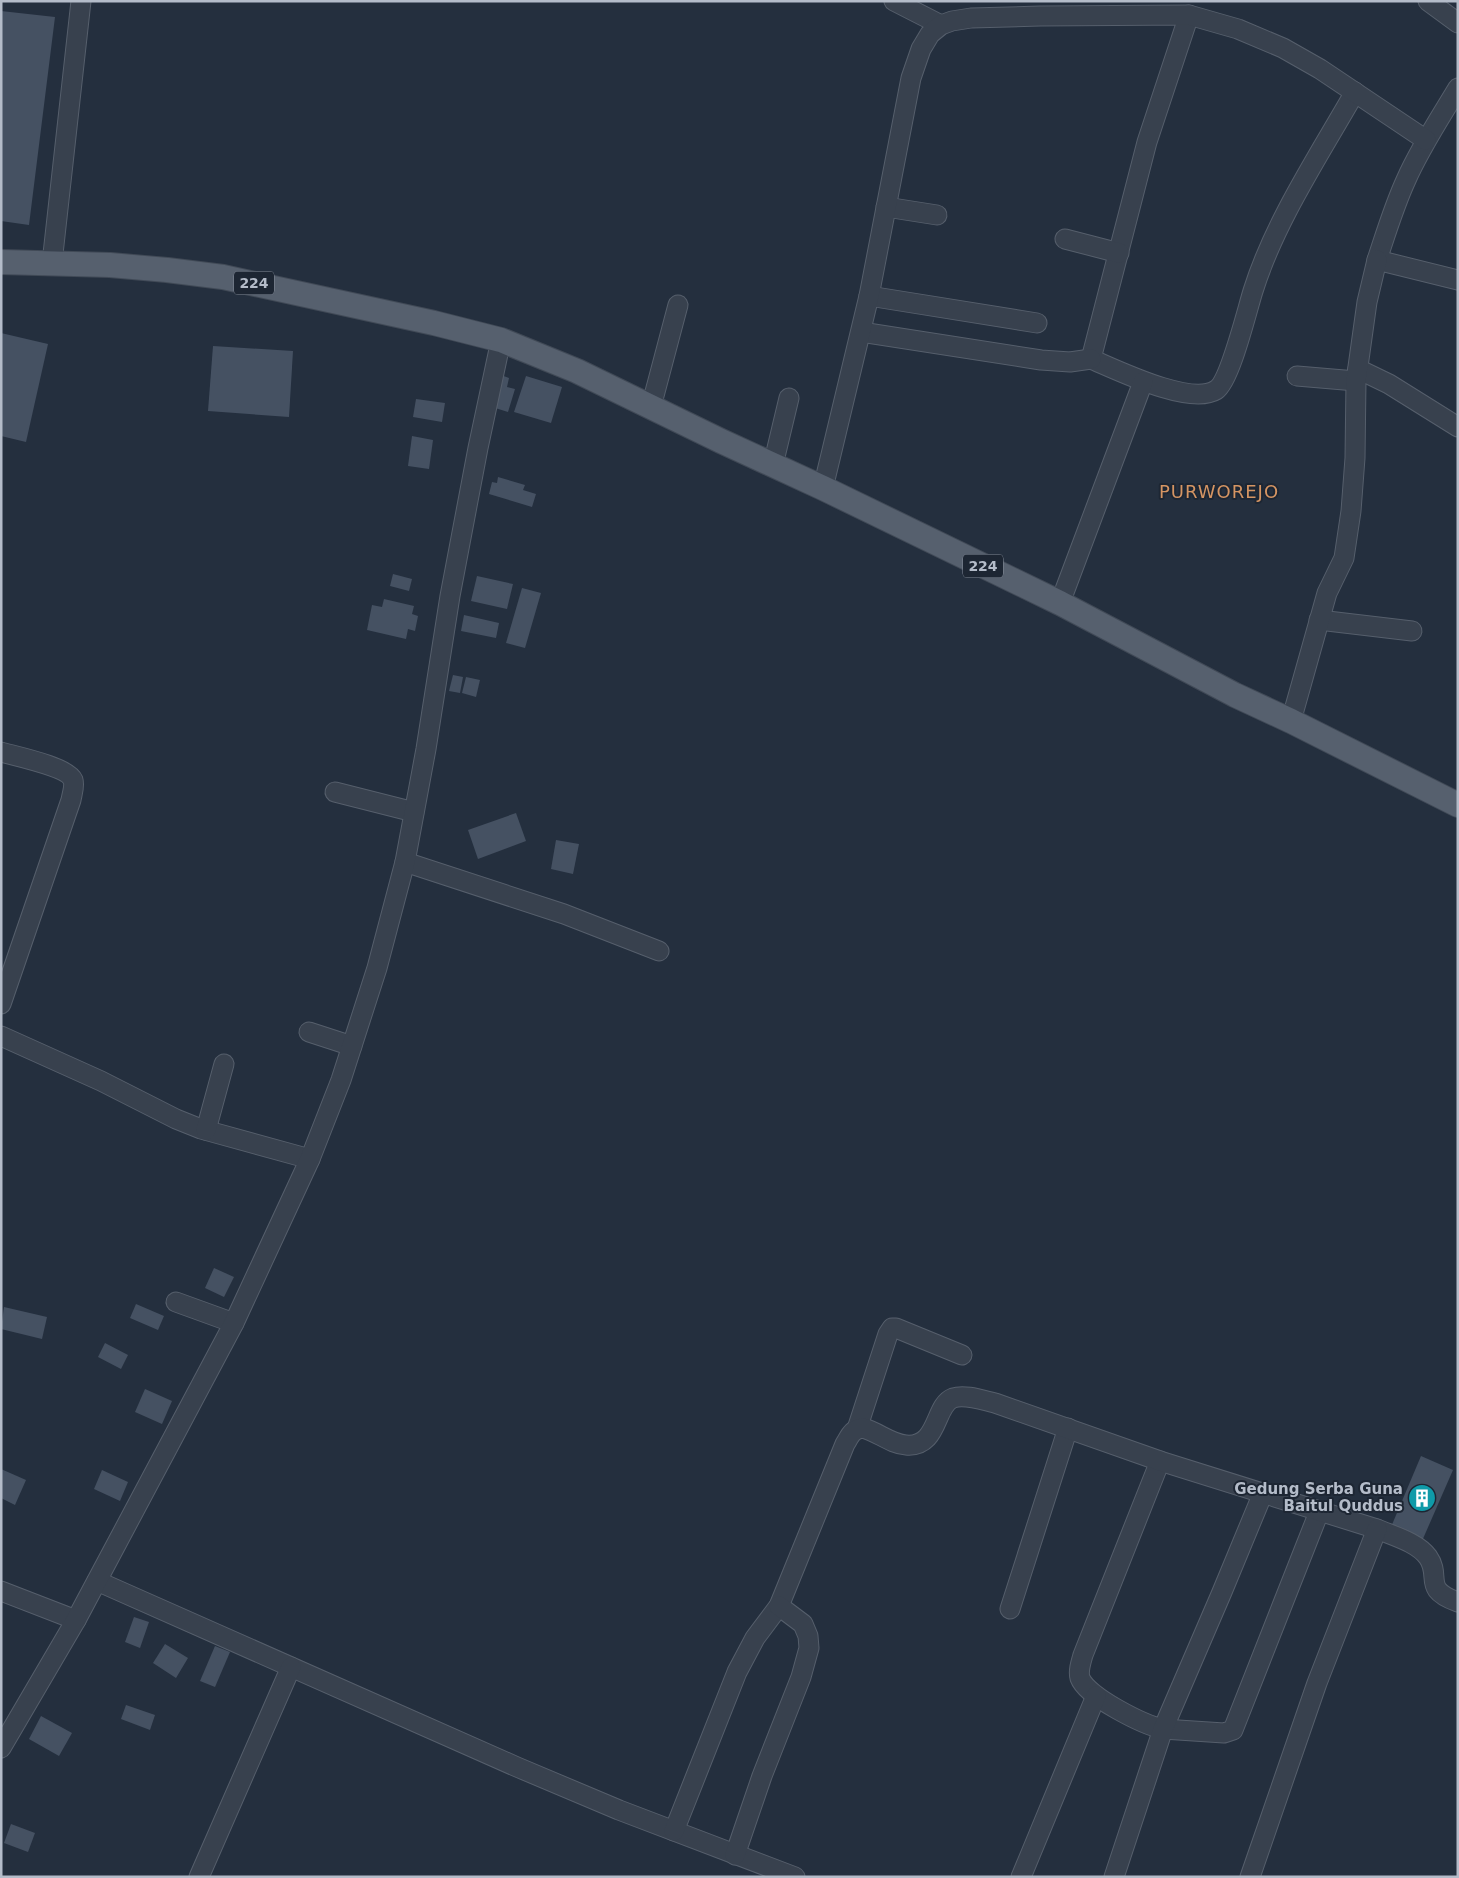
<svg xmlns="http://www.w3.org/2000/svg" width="1459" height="1878" viewBox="0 0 1459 1878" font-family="'DejaVu Sans',sans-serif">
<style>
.building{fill:#455162}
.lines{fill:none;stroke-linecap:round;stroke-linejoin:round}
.minor-casing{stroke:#565f6c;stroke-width:21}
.major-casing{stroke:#414a57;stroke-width:26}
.minor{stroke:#38414e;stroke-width:19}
.major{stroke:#56606e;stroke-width:24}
.labels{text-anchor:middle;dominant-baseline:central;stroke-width:4;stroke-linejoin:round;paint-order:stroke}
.shield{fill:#1d2633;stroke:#878f9c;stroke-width:1}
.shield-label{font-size:14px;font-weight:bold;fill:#b4bcc9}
.poi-label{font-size:15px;font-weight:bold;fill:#b4bcc9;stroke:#1d2633;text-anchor:end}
.quarter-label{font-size:18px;letter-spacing:1px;fill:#d59563;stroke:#1d2633}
</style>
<rect width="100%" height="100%" fill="#242f3e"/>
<g class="building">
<path d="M1,11L55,17L29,225L1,221Z"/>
<path d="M1,333L48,344L26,442L1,436Z"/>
<path d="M213,346L293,351L289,417L208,411Z"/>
<path d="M501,375L509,378L507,387L515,389L508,412L492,407Z"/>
<path d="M526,376L562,387L551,423L514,412Z"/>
<path d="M416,399L445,403L442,422L413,417Z"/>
<path d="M412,436L433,440L429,469L408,466Z"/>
<path d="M498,477L525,485L523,490L536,494L532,507L489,494L492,482L497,483Z"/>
<path d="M393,574L412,579L409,591L390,586Z"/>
<path d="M477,576L513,584L507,609L471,601Z"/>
<path d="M522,588L541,593L525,648L506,643Z"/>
<path d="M384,599L414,606L412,614L418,616L415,631L408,629L406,639L367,630L372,605L382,607Z"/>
<path d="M464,615L499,623L496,638L461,631Z"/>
<path d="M453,675L463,677L460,693L449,691Z"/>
<path d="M466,677L480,680L476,697L462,693Z"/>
<path d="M516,813L526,841L478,859L468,830Z"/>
<path d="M556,840L579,844L573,874L551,869Z"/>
<path d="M214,1268L234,1277L224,1297L205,1288Z"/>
<path d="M136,1304L164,1316L158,1330L130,1318Z"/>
<path d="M4,1307L47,1317L42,1339L1,1329Z"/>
<path d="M105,1343L128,1355L121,1369L98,1357Z"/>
<path d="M145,1389L172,1401L162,1424L135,1412Z"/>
<path d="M1421,1456L1453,1470L1422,1541L1391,1527Z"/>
<path d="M1,1469L26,1480L15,1505L1,1498Z"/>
<path d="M102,1470L128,1482L120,1501L94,1489Z"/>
<path d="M134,1617L149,1622L140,1648L125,1642Z"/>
<path d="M165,1644L188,1658L176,1678L153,1663Z"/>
<path d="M215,1646L230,1652L215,1687L200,1681Z"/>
<path d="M126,1705L155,1715L150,1730L121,1719Z"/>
<path d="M41,1716L72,1733L59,1756L29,1739Z"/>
<path d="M11,1824L35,1833L28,1852L4,1843Z"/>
</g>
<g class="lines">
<g class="minor-casing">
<g id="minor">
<path d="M894,1L941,25"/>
<path d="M1428,1L1458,23"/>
<path d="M1189,15L1147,142L1091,359C1117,370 1190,406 1216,390C1230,381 1247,310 1253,291C1274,223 1319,155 1355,92"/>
<path d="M1458,88C1440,118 1420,148 1406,180C1394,206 1386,233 1377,260L1458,280"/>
<path d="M886,207L937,215"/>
<path d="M1065,239L1119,253"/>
<path d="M52,263L81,1"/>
<path d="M869,296L1037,323"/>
<path d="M861,332L1041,360L1070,362L1091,359"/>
<path d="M1358,369L1389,384L1458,427"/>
<path d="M1297,376L1356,381"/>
<path d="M651,407L678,305"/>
<path d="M773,465L789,398"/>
<path d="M823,488L869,296L911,78L921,49L930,34L941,25L952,21L971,18L1040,16L1189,15L1238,29L1283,48L1320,69L1426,140"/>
<path d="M1060,603L1143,382"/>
<path d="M1319,620L1412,631"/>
<path d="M1291,721L1327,593L1344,558L1351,511L1355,458L1356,381L1367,302L1377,260"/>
<path d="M1,752C15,756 68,767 73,780C75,786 72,794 71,800L1,1004"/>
<path d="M335,792L414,812"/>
<path d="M405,862L564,914L659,951"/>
<path d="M309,1032L352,1046"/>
<path d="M1,1036L101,1081L176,1119L201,1129L310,1159"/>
<path d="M206,1130L224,1064"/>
<path d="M176,1302L234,1323"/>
<path d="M857,1429L888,1334L892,1328H896L962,1355"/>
<path d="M1160,1461L1083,1655C1081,1662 1078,1671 1080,1678C1087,1697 1144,1725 1163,1729L1224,1733L1233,1730L1319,1512"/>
<path d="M97,1581L517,1767L619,1810L795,1877"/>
<path d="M1,1591L76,1620"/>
<path d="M1010,1609L1068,1428"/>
<path d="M1,1748L76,1620L234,1323L310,1159L341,1080L377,968L405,862L426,749L450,596L478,448L501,340"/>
<path d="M674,1831L737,1672L755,1638L779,1606L845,1444C850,1436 852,1429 863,1428C878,1432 891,1444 906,1445C939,1448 934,1405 953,1398C965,1394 982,1400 995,1403L1160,1461L1377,1529C1393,1536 1417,1542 1428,1557C1442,1577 1421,1589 1458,1602"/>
<path d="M735,1855L762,1776L801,1677L809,1648L808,1636L803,1624L779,1606"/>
<path d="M199,1877L291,1667"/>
<path d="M1021,1877L1096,1696"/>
<path d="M1114,1877L1163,1729L1222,1592L1263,1493"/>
<path d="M1250,1877L1317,1683L1377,1529"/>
</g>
</g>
<g class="major-casing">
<path id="major" d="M1,262L110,265L167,270L223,277L434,323L501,340L577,371L721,441L823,488L1060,603L1235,695L1291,721L1458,805"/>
</g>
<use href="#minor" class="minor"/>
<use href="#major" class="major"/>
</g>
<defs>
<g id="building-disc" transform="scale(1.4375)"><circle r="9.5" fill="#0f9aa8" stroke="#1d2633"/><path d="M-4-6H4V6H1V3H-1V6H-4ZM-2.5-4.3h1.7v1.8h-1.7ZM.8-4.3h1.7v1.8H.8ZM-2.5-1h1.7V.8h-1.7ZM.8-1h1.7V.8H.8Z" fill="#fff"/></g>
</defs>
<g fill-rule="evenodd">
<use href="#building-disc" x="1422" y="1498"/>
</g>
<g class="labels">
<g class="shield">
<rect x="234" y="271.5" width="40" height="23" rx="4"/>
<rect x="963" y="554.5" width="40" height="23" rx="4"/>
</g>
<g class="shield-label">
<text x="254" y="283">224</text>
<text x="983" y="566">224</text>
</g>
<g class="poi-label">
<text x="1403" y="1489">Gedung Serba Guna<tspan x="1403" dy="17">Baitul Quddus</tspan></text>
</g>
<g class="quarter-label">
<text x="1219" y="491">PURWOREJO</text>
</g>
</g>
<rect width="1459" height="1878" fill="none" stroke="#b4bcc9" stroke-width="5"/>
</svg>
